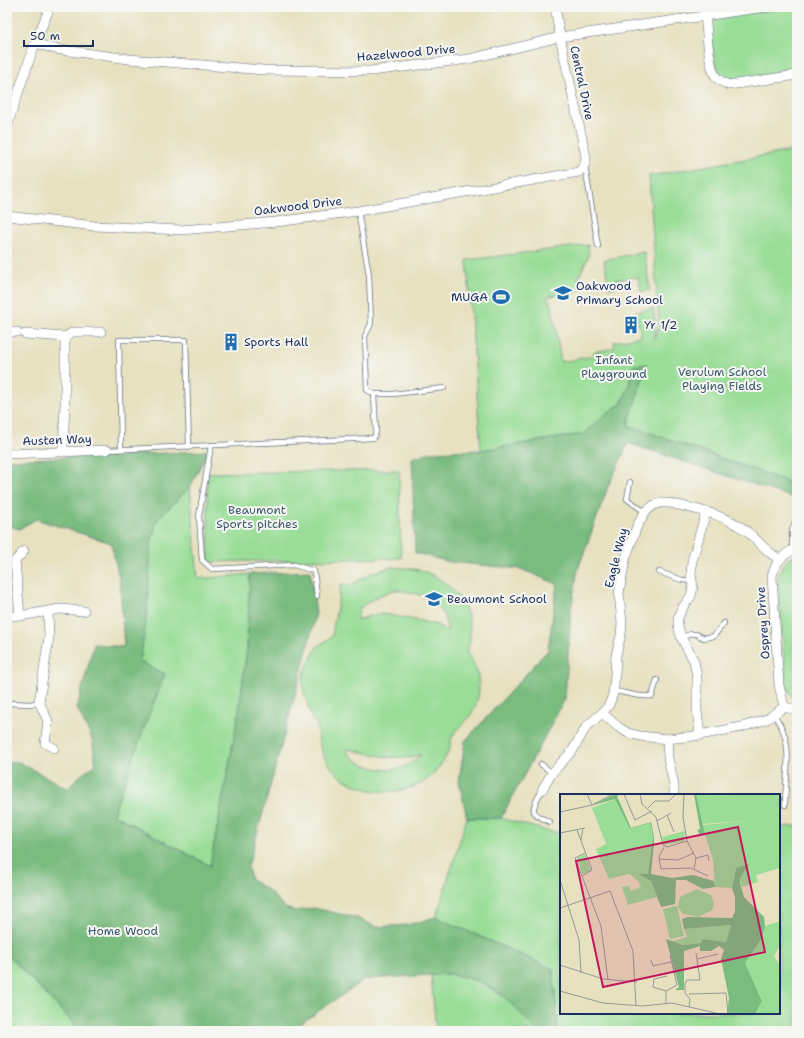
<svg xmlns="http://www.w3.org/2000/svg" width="804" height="1038" viewBox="0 0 804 1038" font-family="'Shantell Sans',sans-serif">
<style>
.green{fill:#99dd96;stroke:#5a867a;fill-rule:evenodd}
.forest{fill:#7abc7f;stroke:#4a766e}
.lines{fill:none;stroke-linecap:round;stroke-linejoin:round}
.service-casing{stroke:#626d80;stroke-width:6}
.minor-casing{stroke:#626d80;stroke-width:10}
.service{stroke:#fff;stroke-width:4.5}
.minor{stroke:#fff;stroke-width:9}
.labels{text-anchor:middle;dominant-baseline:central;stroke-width:4;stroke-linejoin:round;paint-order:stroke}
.street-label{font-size:12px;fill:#1b2f5e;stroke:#f6f6f2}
.poi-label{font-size:12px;fill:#1b2f5e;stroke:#f6f6f2;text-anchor:start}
.park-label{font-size:12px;fill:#3a5a6c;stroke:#f6f6f2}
.inset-road{fill:none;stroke:#959a98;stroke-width:1}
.view{fill:#c2185b;fill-opacity:0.15;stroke:#c2185b;stroke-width:2}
.inset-edge{fill:none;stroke:#1b2f5e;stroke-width:2}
</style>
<rect width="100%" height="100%" fill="#f6f6f2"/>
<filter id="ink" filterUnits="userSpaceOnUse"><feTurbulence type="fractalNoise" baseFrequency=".025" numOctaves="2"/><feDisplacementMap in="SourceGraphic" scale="8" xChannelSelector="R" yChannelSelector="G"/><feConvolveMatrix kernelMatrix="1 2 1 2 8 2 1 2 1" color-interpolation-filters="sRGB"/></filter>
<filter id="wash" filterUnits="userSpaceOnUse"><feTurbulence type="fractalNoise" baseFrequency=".012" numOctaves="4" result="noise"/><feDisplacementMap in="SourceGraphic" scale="16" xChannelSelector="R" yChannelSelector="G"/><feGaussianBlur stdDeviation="0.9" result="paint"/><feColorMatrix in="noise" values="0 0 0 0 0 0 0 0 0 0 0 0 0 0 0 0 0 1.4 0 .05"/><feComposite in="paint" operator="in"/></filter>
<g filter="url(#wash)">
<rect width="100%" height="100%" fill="#e7e1bf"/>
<g class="green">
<path d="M797,7V71L749,78L726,79C712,68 713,47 711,31C712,24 715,21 720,17Z"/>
<path d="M797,150V485L628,425L633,366L628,389L620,405L607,413L583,434L481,450L467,260L588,245L589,255L578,279L580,290L547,297L552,306L561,362L593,356V352L614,348V342L641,336L636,312L653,308L656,327L654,340L659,327L649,176Z"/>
<path d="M644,252L650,290L641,292L638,277L614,280L615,287L609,288L604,260Z"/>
<path d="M399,470L401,558L209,562L207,473Z"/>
<path d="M190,487L198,579L250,574L247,648L239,711L210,866L113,814L148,717L165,674L140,662L147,613L151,543L157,520Z"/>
<path d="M797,555V701L791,695L786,685L778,579C780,569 786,557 797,555Z"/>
<path d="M391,567C404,568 420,568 432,575C450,584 468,603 469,624C470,629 470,636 470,642C469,645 467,650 467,654C468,655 470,657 471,658C476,667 479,677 479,687C479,699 474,712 466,721C462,725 457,729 454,734C450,738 451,746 449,751C447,755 444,760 441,764C422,795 379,798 349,782C327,770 317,749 317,724L312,719L304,692L302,680L307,666L317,647L332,636L341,584L351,585L372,573ZM394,590C419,591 447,602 447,632L437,625L421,621L383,614H376L357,620C358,617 358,612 359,610C364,602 385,593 394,590ZM346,749L387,757L411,758L421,754C415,761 407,767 397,769C380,772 354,765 346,749Z"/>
<path d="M467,818H501L547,831L561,833V1013H779V827L797,826V1031H558L553,969L436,917Z"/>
<path d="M7,954L81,1031H7Z"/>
<path d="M448,974C461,976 473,978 484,984C505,993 522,1015 538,1031H436L431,975Z"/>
</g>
<g class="forest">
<path d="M647,364L628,425L797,485V499L628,443L608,487L578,569L571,610L565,699L501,818H467L459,781L465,741L548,650L557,584L521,569L450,562L415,553L412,458L430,452L481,450L583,434L607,413L621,404L628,389L633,366Z"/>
<path d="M208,451L190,487L157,520L151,543L147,613L140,662L165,674L148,717L113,814L210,866L239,711L247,648L250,574L310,571L316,613L300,677L248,867L251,880L268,890L285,908L295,911L314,908L357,918L376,927L407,925L436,917L553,969L558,1031H538L504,997L485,984L468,978L448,974L365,979L290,1031H81L7,954V762H19L68,789L76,779L96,764L92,739L77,708L94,644L124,647L120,582L111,543L36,519L19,529L7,525V460Z"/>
</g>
</g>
<g filter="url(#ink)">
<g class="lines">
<g class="service-casing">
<g id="service">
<path d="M585,166L598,246"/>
<path d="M358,211L369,275L371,324L365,336L367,390L374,394H393L444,388"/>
<path d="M211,446L199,516L202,560L212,569L294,565L314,571L317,596"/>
<path d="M121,449L119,340H186L189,447"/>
<path d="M107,450L374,438L376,431L374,394"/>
<path d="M630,482L627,499L645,512"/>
<path d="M792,550V531L797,516"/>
<path d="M659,572L682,580L692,581"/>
<path d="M681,637L691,634H696L704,638L714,636L724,623"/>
<path d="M613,691C626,692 639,698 652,696L657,680"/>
<path d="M7,703L31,704L39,702"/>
<path d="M774,714C777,720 781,725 783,731C792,751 785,782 785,805"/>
<path d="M541,764L552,773"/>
<path d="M542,790C531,811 528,812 550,822"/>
</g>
</g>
<g class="minor-casing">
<g id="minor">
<path d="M705,15C707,29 708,67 716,77C720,81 724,83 729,85L797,75"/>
<path d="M35,43L55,49L129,59L263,70L371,71L469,59L560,37L765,7"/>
<path d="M7,126L35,43L50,7"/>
<path d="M7,216L95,226L181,230L276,222L358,211L579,172L585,164L586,157L560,37L555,7"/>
<path d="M7,332H17"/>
<path d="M25,334L65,337"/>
<path d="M63,452L65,403V337L73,332H101"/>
<path d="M7,454L107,450"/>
<path d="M48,612L49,637L39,702L48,721L45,743L54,748"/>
<path d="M7,616H20L60,609L84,611"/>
<path d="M20,616L15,561L24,551"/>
<path d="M784,707L779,685L772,576C776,561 783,554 797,548"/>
<path d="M602,713L618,727L628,733L640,736L667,739L694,736L742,727L767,719L784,707L797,710"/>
<path d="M700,735L697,711V677L694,661L681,637L678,626V618L683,607L691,596L693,587L691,574L692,561L706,512"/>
<path d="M667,739L668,758L674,785V795"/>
<path d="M542,790L552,773L573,750L586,727L602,713L609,705L613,694L615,675L616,655L621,635L622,623L619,593L625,560L637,526L645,512L654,505L661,503H669C698,510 727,514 750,534C760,543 767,552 779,559"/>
</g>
</g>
<use href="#service" class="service"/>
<use href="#minor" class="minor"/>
</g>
</g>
<defs>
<g id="school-bare" transform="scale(1.38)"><path d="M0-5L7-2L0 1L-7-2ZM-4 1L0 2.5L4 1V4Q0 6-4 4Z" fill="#1f6fb2" stroke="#f6f6f2" stroke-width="2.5" paint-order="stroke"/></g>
<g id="stadium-bare" transform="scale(1.38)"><path d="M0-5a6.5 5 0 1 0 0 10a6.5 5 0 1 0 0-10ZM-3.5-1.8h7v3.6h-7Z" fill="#1f6fb2" stroke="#f6f6f2" stroke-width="2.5" paint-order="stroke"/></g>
<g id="building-bare" transform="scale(1.38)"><path d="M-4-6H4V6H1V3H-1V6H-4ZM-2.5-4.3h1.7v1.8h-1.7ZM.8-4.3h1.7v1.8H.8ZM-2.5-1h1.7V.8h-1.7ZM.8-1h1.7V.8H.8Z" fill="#1f6fb2" stroke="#f6f6f2" stroke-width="2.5" paint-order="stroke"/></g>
</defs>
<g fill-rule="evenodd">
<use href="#school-bare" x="563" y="293"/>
<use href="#stadium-bare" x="501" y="297"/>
<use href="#building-bare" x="631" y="325"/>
<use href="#building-bare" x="231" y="342"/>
<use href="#school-bare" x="434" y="599"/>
</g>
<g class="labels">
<g class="street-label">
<text transform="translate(406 53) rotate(-5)">Hazelwood Drive</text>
<text transform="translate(582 83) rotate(78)">Central Drive</text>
<text transform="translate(298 206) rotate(-7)">Oakwood Drive</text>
<text transform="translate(57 440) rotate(-2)">Austen Way</text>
<text transform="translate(616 558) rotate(-76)">Eagle Way</text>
<text transform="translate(763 623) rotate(-94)">Osprey Drive</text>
</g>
<g class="poi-label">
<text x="576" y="286">Oakwood<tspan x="576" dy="14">Primary School</tspan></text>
<text x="488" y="297" text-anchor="end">MUGA</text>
<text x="644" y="325">Yr 1/2</text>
<text x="244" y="342">Sports Hall</text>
<text x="447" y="599">Beaumont School</text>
</g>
<g class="park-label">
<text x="614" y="360">Infant<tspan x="614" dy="14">Playground</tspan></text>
<text x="722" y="372">Verulum School<tspan x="722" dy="14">Playing Fields</tspan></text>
<text x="257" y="510">Beaumont<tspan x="257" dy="14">Sports pitches</tspan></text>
<text x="123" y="931">Home Wood</text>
</g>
</g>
<g transform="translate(560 794)">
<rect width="220" height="220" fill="#e7e1bf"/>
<path d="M136,0H220V74L196,81L198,88L181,93L180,84L188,71L176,74L172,94L155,93L153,66L142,31L186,27L141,30ZM56,5L70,35L90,29L93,42L88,80L79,82H85L91,87L97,103L68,111L62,93L69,92L71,97L81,93L79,88L69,80L49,85L36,55L46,50L32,14ZM125,37L124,47L104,51L102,43ZM25,60L31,77L22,80L17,64ZM137,95L151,101L154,110L152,116L139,123L123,120L118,113L120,103ZM117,112L124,142L110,145L103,115ZM220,127V151L214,162L220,172V220H195L202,207L185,169L202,144L205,132ZM171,131L166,148L143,145L142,149L123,151L113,147L127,143L124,135Z" fill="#99dd96"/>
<path d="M55,0H62L57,2L71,34L91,28L94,43V50L91,80L112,84L133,81L154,87L155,93L143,95L126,86H116L115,110L101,113L91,87L78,80H88L93,42L90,29L70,35L55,5L31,12ZM134,0H136L145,41H140L137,36L140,35ZM189,70L180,84V90L184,103L204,123L205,132L202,144L185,169L202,207L195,220H167L169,204L161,165L164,156L159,152L151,157H140V152L124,157V196H115L119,193L106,145L123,151L141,149L143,145L166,148L171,131L124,135L122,125L128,123L172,124L175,118V103L172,94L176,74Z" fill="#7abc7f"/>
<path class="inset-road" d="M27,0L32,11M64,0L75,26L92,17M80,0L82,10L96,23L103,51L107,53L127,47M124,0L123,23L127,47L136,64L134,75M88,14L95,7H109L116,0M0,18L32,11L53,0M107,21L114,38M97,27L111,19M17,36L32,76L22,82M0,39L25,34M21,46L23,34M104,53L99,63L101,75L131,74L148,82M25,59L15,64L41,132L48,186M136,64L148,61L149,67M99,65L118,66L134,59M0,86L19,146L21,179M0,114L50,97L73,157L76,212M137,165L158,160M91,166L93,172L111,168M0,171L43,185L77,188M0,197L43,209L82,212L112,209L160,220M106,197L93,193L94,185L107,182M129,200L166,199L168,220M106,209V197L117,191L110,161M129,213L130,205L125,199V190L127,186H140L136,159"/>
<path class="view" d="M178,33L205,158L43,193L16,67Z"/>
<rect width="220" height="220" class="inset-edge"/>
</g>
<rect width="804" height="1038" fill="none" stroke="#f6f6f2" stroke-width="24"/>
<path d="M24 40v6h69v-6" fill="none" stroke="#1b2f5e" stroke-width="2"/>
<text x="30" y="40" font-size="12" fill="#1b2f5e" stroke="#f6f6f2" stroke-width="3" paint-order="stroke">50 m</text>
</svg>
